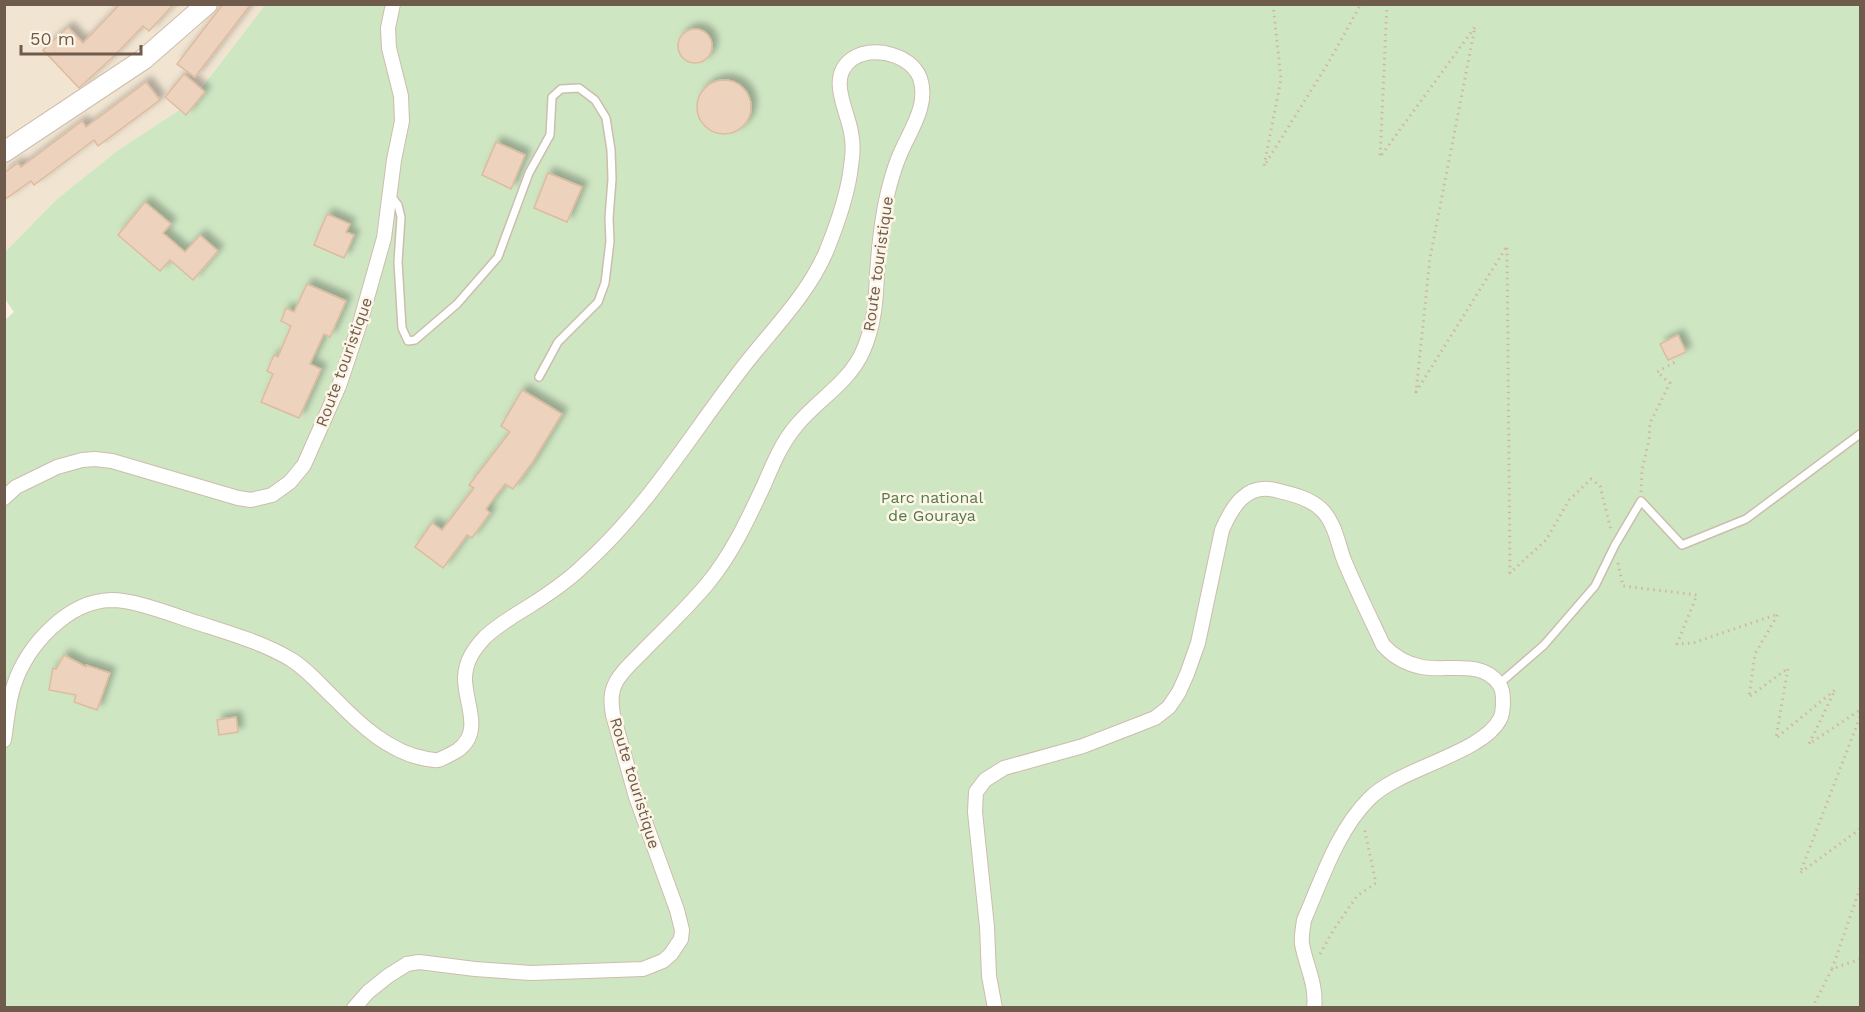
<svg xmlns="http://www.w3.org/2000/svg" width="1865" height="1012" viewBox="0 0 1865 1012" font-family="'Work Sans',sans-serif">
<style>
.residential{fill:#f1e5d2}
.green{fill:#cfe6c3}
.building{fill:#edd3bd;stroke:#debb9f;stroke-width:1.5;filter:url(#shadow)}
.lines{fill:none;stroke-linecap:round;stroke-linejoin:round}
.lane-casing{stroke:#ccbdad;stroke-width:10}
.street-casing{stroke:#ccbdad;stroke-width:16}
.secondary-casing{stroke:#cebdab;stroke-width:22}
.path{stroke:#d1b7a1;stroke-width:3;stroke-dasharray:1.5 4.5;stroke-linecap:butt}
.lane{stroke:#fff;stroke-width:7}
.street{stroke:#fff;stroke-width:14}
.secondary{stroke:#fff;stroke-width:20}
.labels{text-anchor:middle;dominant-baseline:central;stroke-width:5;stroke-linejoin:round;paint-order:stroke}
.street-label{font-size:16px;fill:#6f5b4b;stroke:#fdf6e8}
.park-label{font-size:16px;fill:#537a47;stroke:#fdf6e8}
</style>
<defs>
<filter id="shadow"><feDropShadow dx="5.5" dy="-5.5" stdDeviation="3" flood-color="#0004"/></filter>
</defs>
<rect width="100%" height="100%" fill="#faf2e3"/>
<path class="residential" d="M5,5H265L203,86L184,107L117,151L57,199L5,252Z"/>
<path class="green" d="M265,5H1860V1007H5L4,321L14,312L5,299V252L57,199L117,151L184,107L203,86Z"/>
<g class="building">
<path d="M120,4H174L149,31L143,26L115,55L79,88L43,50L68,27L83,43Z"/>
<path d="M223,4H251L195,77L177,64Z"/>
<circle cx="695" cy="46" r="17"/>
<path d="M184,74L205,92L186,115L165,97Z"/>
<circle cx="724" cy="107" r="27"/>
<path d="M146,82L160,100L98,146L94,140L34,185L31,181L4,200V173L18,163L21,167L82,121L86,127Z"/>
<path d="M496,142L525,155L511,189L482,175Z"/>
<path d="M548,173L582,187L567,222L534,208Z"/>
<path d="M145,202L171,224L163,233L185,252L200,235L218,251L193,280L170,260L160,271L118,235Z"/>
<path d="M327,214L350,224L346,232L354,235L344,258L314,245Z"/>
<path d="M307,284L346,301L330,337L324,334L310,364L321,369L299,418L261,402L273,374L267,371L274,355L278,357L291,326L281,321L286,308L294,312Z"/>
<path d="M1678,335L1686,352L1668,360L1660,344Z"/>
<path d="M522,390L562,414L532,463L513,489L505,484L486,509L490,513L472,538L467,535L443,568L415,547L432,523L442,530L474,488L469,485L510,432L501,426Z"/>
<path d="M64,655L86,667V665L110,673L97,710L74,702L76,695L49,690L53,668L56,669Z"/>
<path d="M236,717L238,732L219,735L217,720Z"/>
</g>
<g class="lines">
<g class="lane-casing">
<g id="lane">
<path d="M391,196L398,205L401,217L398,262L402,328L408,341L415,340L457,304L498,257L529,173L550,135L552,97L561,89L579,88L595,100L606,118L611,150L612,179L609,218L610,241L605,283L598,302L558,342L539,377"/>
<path d="M1499,684L1544,645L1595,586L1615,545L1641,501L1682,545L1746,519L1860,434"/>
</g>
</g>
<g class="street-casing">
<g id="street">
<path d="M4,498L16,487L57,467L82,460L95,459L112,461L238,498L251,500L272,495L290,482L304,465L339,386L360,323L384,238L394,160L402,121L401,96L389,48L388,28L393,4"/>
<path d="M4,740C7,722 8,702 14,685C27,646 67,601 111,600C136,600 173,615 198,623C229,633 264,643 292,660C309,671 320,685 334,698C359,724 390,753 427,759C431,759 434,761 438,760C442,759 455,752 458,750C484,731 464,702 465,677C466,660 474,649 485,637C499,624 515,615 531,605C550,593 569,580 585,564C647,508 690,436 740,371C770,331 806,298 826,252C837,225 848,195 851,166C853,155 853,142 851,132C847,109 827,77 852,59C862,52 873,51 885,53C899,56 914,63 920,78C929,104 911,129 901,152C896,163 893,173 890,184C882,213 879,244 877,274C876,301 874,326 863,351C849,383 817,400 796,426C781,444 773,464 764,485C748,519 732,554 708,583C689,606 667,627 646,648C636,659 623,669 616,682C610,693 611,704 613,715L636,797L677,910L682,930L681,939L671,954L663,961L643,969L531,973L475,969L419,962L407,964L388,976L368,992L354,1008"/>
<path d="M995,1008L989,976L987,927L975,812L976,792L985,780L1004,768L1083,746L1155,718L1169,707L1179,692L1187,674L1198,643L1222,530C1232,507 1246,483 1275,490C1291,494 1310,498 1322,510C1335,523 1338,544 1344,560C1356,589 1370,617 1383,645C1393,656 1406,664 1422,667C1447,672 1482,659 1499,684C1503,689 1503,696 1503,701C1503,707 1503,714 1500,719C1482,754 1399,768 1369,799C1337,831 1322,879 1304,920C1303,928 1301,936 1302,944C1306,966 1317,985 1314,1008"/>
</g>
</g>
<g class="secondary-casing">
<path id="secondary" d="M4,152L144,59L207,4"/>
</g>
<g class="path">
<path d="M1273,4L1281,79L1264,166L1327,65L1361,4"/>
<path d="M1387,4L1380,157L1475,27L1430,258L1416,392L1507,246L1510,573L1546,540L1569,500L1591,479L1600,486L1611,530"/>
<path d="M1641,492L1642,470L1649,440L1650,423L1670,383L1657,372L1677,361"/>
<path d="M1618,563L1623,586L1697,595L1677,644L1693,643L1778,614L1755,654L1749,697L1788,668L1776,738L1835,690L1809,744L1860,710"/>
<path d="M1860,717L1800,873L1860,829"/>
<path d="M1860,888L1832,969L1860,959"/>
<path d="M1320,954L1334,929L1357,896L1376,883L1364,827"/>
<path d="M1812,1008L1832,969"/>
</g>
<use href="#lane" class="lane"/>
<use href="#street" class="street"/>
<use href="#secondary" class="secondary"/>
</g>
<g class="labels">
<g class="street-label">
<text transform="translate(878 264) rotate(-82)">Route touristique</text>
<text transform="translate(344 362) rotate(-70)">Route touristique</text>
<text transform="translate(635 783) rotate(73)">Route touristique</text>
</g>
<g class="park-label">
<text x="932" y="497">Parc national<tspan x="932" dy="18">de Gouraya</tspan></text>
</g>
</g>
<rect width="1865" height="1012" fill="none" stroke="#6f5b4b" stroke-width="12"/>
<path d="M21 45v9h120v-9" fill="none" stroke="#6f5b4b" stroke-width="3"/>
<text x="30" y="45" font-size="18" fill="#6f5b4b" stroke="#fdf6e8" stroke-width="4.5" paint-order="stroke">50 m</text>
</svg>
